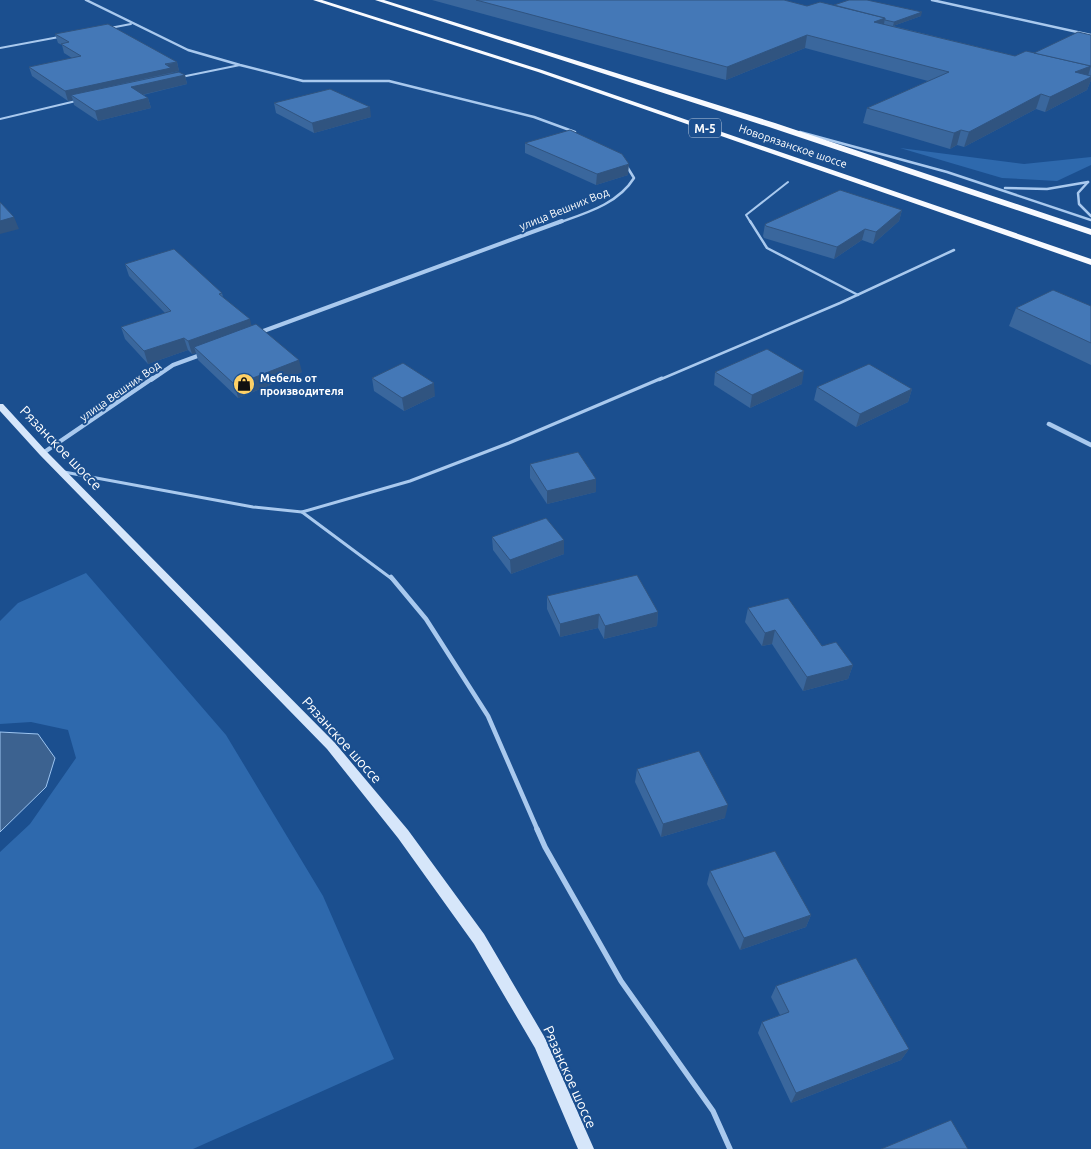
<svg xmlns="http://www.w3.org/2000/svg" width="1091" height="1149" viewBox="0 0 1091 1149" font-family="Ubuntu,sans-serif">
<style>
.green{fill:#2e69ad}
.water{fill:#3c6290;stroke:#9cc4f0}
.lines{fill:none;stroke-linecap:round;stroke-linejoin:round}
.service-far4{stroke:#a9c9ee;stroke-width:2}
.service-far3{stroke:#a9c9ee;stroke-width:2.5}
.service-far2{stroke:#a9c9ee;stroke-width:3}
.service-far1{stroke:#a9c9ee;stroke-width:4.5}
.service{stroke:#a9c9ee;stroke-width:5.5}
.minor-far2{stroke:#a9c9ee;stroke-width:2.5}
.minor-far1{stroke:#a9c9ee;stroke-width:4}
.minor{stroke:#a9c9ee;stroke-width:4.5}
.secondary{fill:#d6e6fa;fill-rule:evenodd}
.trunk{fill:#f8faff;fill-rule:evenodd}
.wall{fill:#3a679d}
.shaded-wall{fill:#305480}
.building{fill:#4478b7;stroke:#305480}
.labels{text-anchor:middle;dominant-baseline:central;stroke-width:4;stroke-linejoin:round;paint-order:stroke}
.far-street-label{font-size:11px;fill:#fff;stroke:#1b4f8f}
.far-poi-label{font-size:11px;font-weight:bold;fill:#fff;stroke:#1b4f8f;text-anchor:start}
.shield{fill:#1b4f8f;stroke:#bbcadd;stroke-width:1}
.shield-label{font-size:12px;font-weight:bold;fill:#fff}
.street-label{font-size:14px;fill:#fff;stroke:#1b4f8f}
</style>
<rect width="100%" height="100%" fill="#1b4f8f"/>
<g class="green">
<path d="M900,148L1024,164L1091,157V165L1057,181L1002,178Z"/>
<path d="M86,573L226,735L323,896L394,1059L193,1149H0V852L30,824L76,758L68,730L31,722L0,724V621L18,603Z"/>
</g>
<path class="water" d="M0,732L38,734L55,758L46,787L0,832Z"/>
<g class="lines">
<g class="service-far4">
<path d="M110,28L131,24"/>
<path d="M0,48L59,37"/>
<path d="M181,77L240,65"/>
<path d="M0,119L76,101"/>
<path d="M751,223L746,215L788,182"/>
</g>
<g class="service-far3">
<path d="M750,221L767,248L858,295"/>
<path d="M659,380L840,303L954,250"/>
</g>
<g class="service-far2">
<path d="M64,472L253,507L302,512L410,481L509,443L662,378"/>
<path d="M302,512L392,579"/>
</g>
<path class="service-far1" d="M391,577L426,619L488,716L538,831"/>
<path class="service" d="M537,829L545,847L621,981L713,1111L730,1149"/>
<g class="minor-far2">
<path d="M86,0L188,50L240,65L303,81H389L534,117L575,132"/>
<path d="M932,0L1091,35"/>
<path d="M800,132L947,172L1091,220"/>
<path d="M1088,182L1078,193L1079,204L1091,216"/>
<path d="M1005,188L1047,189L1088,182"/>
<path d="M558,223C586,213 618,204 634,178L626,165"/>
</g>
<g class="minor-far1">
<path d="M258,333L562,221"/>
<path d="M151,380L173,365L203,354"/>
</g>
<g class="minor">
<path d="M1049,424L1091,445"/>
<path d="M43,453L153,378"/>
</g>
<path class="secondary" d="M0,404H3L46,451L335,743L408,830L484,934L545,1038L594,1149H578L535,1048L474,944L398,838L327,749L40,455L0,411Z"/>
<g class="trunk">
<path d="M313,0H322L542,70L1091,259V265L538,72Z"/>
<path d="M375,0H384L775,123L1091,229V235L769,127Z"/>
</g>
</g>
<g class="wall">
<path d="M432,0H784L807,6L834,5L921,16L893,26L1015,56L1034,53L1091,35V80L1087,90L1045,112L1036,109L964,147L957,145L950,149L863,123L867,108L928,81L805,48L726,80Z"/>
<path d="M55,34L177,62L179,71L172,73L185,75L187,84L143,95L148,98L151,108L98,121L74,105L73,100L68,101L32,76L29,67L72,58L64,53L62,45L58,43Z"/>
<path d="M274,103L371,117L314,133L276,113Z"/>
<path d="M525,143L628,175L596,185L525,153Z"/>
<path d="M902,210L899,221L873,244L862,240L834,259L764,238L763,236L765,224Z"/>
<path d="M125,264L222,293L223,297L251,326L302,372L238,398L198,360L196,353L192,354L188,350L148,364L125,339L121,327L165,313L129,276Z"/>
<path d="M1091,306V365L1009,326L1016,308Z"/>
<path d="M715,372L802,384L750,408L714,385Z"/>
<path d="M372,378L435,396L404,411L374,391Z"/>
<path d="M817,387L912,389L908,402L856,427L814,400Z"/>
<path d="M530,464L596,492L547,504L530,478Z"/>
<path d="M492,537L564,540V554L511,574L493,550Z"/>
<path d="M547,596L658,612L657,626L604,639L598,628L560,637L547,609Z"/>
<path d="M748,608L822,646L853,665L848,679L803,691L772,644L762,646L745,622Z"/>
<path d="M637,769L725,818L661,837L635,782Z"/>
<path d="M710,871L811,915L806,927L740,950L707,884Z"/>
<path d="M776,986L909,1049L901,1060L791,1103L758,1033L762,1022L780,1015L771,997Z"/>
</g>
<g class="shaded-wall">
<path d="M922,12L921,16L893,26L894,22Z"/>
<path d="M885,18L883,30L874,22Z"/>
<path d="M807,35L805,48L726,80L727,67Z"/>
<path d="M177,62L179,71L71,95L73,100L68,101L65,91Z"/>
<path d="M1091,66L1087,79L1091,77V80L1087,90L1045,112L1050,97L1075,72Z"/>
<path d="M185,75L187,84L133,97L131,87Z"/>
<path d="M1041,94L1036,109L964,147L969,132Z"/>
<path d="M148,98L151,108L98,121L95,111Z"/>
<path d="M370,107L371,117L314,133L312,123Z"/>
<path d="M961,130L957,145L950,149L954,133Z"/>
<path d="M629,164L628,175L596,185L597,174Z"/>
<path d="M902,210L899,221L873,244L876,232Z"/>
<path d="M14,217L19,229L0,234V221Z"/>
<path d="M865,229L862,240L834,259L837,247Z"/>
<path d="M250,319L253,332L194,347L196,353L192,354L188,341Z"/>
<path d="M184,338L188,350L148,364L144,351Z"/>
<path d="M299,360L302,372L238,398L235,385Z"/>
<path d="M804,371L802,384L750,408L752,395Z"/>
<path d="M434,383L435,396L404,411L402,398Z"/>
<path d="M912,389L908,402L856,427L860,414Z"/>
<path d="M596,479V492L547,504V491Z"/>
<path d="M564,540V554L511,574L510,560Z"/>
<path d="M658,612L657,626L604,639L605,626Z"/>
<path d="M599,614L598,628L560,637V624Z"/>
<path d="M775,630L772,644L762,646L765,633Z"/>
<path d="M853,665L848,679L803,691L807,677Z"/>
<path d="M728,805L725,818L661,837L663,824Z"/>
<path d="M811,915L806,927L740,950L744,938Z"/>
<path d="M909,1049L901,1060L791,1103L796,1093Z"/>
</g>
<g class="building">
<path d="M476,0H784L807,6L820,2L885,18L874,22L1015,56L1026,51L1091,66L1075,72L1091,76V77L1050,97L1041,94L969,132L961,130L954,133L867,108L949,72L807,35L727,67Z"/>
<path d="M849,0H867L922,12L894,22L885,20V18L834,5Z"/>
<path d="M108,24L177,62L165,64L171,68L65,91L29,67L81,56L61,44L69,42L55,34Z"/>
<path d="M1078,32L1091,35V66L1034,53Z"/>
<path d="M179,72L185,75L131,87L148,98L95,111L71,95Z"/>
<path d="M330,89L370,107L312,123L274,103Z"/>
<path d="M570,130L622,154L629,164L597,174L525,143Z"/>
<path d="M840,190L902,210L876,232L865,229L837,247L766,226L765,224Z"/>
<path d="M0,202L14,217L0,221Z"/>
<path d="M174,249L222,293L219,294L250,319L188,341L184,338L144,351L121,327L171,311L125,264Z"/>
<path d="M1053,290L1091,306V343L1016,308Z"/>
<path d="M256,324L299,360L235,385L194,347Z"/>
<path d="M767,349L804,371L752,395L715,372Z"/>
<path d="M403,363L434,383L402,398L372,378Z"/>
<path d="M869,364L912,389L860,414L817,387Z"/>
<path d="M578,452L596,479L547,491L530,464Z"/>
<path d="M546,518L564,540L510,560L492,537Z"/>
<path d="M637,575L658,612L605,626L599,614L560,624L547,596Z"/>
<path d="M788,598L822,646L836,642L853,665L807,677L775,630L765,633L748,608Z"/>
<path d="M699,751L728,805L663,824L637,769Z"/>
<path d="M775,851L811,915L744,938L710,871Z"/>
<path d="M856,958L909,1049L796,1093L762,1022L789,1012L776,986Z"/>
<path d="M951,1120L968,1149H881Z"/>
</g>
<defs>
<g id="shop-disc" transform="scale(1.125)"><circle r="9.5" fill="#ffd166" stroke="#1b4f8f"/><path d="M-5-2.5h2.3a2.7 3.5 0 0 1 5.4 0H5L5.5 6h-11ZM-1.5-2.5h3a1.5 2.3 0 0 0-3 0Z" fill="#111"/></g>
</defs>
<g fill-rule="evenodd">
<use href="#shop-disc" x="244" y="384"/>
</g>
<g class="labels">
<g class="far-street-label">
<text transform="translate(793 146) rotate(19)">Новорязанское шоссе</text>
<text transform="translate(564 209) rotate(-22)">улица Вешних Вод</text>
<text transform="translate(120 391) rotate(-35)">улица Вешних Вод</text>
</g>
<g class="far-poi-label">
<text x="260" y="378">Мебель от<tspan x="260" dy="13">производителя</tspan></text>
</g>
<rect class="shield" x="689" y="118.5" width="32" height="19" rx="4"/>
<g class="shield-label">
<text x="705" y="128">М-5</text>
</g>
<g class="street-label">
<text transform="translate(61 448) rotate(46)">Рязанское шоссе</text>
<text transform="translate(342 740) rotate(48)">Рязанское шоссе</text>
<text transform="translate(570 1077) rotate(66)">Рязанское шоссе</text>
</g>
</g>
</svg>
